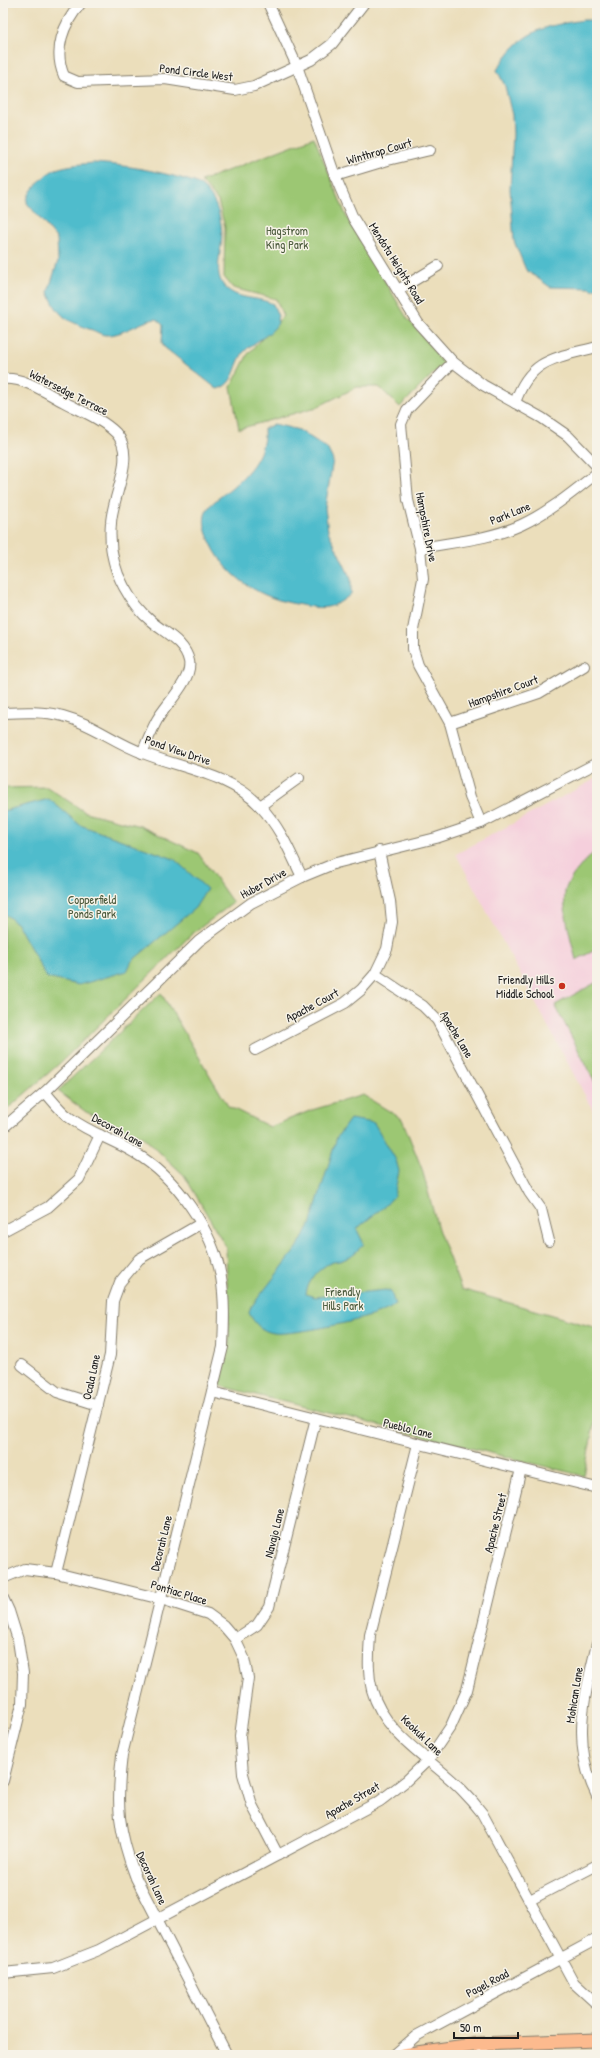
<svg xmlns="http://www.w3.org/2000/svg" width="600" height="2058" viewBox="0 0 600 2058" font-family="'Patrick Hand',sans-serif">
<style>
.built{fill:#f5cfdc}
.green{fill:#9cc773;stroke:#5c7248}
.water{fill:#50bccc;stroke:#366c74}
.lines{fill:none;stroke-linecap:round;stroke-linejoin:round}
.minor-casing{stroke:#847d6c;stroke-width:12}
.major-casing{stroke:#847d6c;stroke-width:15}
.minor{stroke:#fff;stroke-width:10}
.major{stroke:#fcba8e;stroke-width:13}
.poi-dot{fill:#c8321e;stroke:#f7f3e8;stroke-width:1.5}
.labels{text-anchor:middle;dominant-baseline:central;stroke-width:3;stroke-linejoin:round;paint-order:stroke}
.street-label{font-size:12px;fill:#1c1c1c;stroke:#f7f3e8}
.park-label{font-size:12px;fill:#49583a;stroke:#f7f3e8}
.poi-label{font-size:12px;fill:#1c1c1c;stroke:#f7f3e8;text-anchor:end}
</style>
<rect width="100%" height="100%" fill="#f7f3e8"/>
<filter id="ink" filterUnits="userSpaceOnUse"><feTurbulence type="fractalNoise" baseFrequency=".025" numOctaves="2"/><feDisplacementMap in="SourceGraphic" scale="8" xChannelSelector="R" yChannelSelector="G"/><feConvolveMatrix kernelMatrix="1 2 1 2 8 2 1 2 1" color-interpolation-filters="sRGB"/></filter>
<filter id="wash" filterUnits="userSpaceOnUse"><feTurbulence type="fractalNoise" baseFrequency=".012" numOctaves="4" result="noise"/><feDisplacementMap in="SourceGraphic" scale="16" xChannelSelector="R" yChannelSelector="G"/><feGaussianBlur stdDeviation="0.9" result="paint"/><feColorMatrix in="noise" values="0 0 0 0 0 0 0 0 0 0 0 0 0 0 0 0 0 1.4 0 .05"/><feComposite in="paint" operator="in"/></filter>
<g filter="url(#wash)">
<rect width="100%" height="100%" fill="#ebdebb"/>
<path class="built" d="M597,778V1118L456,854Z"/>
<g class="green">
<path d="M314,137L347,218L407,318L445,362L400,407L379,387H357L317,407L239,429L231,387L248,354L283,316L276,299L233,288L224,277L225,227L218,201L201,181Z"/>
<path d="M47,787L85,812L140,826L198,853L233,903L192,934L60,1063L3,1113V788Z"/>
<path d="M597,850V949L576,960C572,943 562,909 565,892C567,879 587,858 597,850Z"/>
<path d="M597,982V1086L555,1005Z"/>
<path d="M161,993L228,1106L270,1127L312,1110L363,1095L402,1119L422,1169L438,1229L461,1289L597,1328V1407L584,1476L220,1386L229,1341L226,1247L184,1175L143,1137L86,1112L58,1091Z"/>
</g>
<g class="water">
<path d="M584,20H597V288L592,290L591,288L550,287L526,270L514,241L510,189L513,134L512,115L505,86L497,70C520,32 541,26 584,20Z"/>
<path d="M94,163C124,165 152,170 181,178C186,180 194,181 198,184C218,196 224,225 221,246C219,259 215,277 225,287C239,301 257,296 273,304L278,316L277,319L278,323C270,337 253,341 243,353C234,366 235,385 217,389L164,347L162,343L163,325L156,319C140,321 122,336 106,335C101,335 94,330 89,329C64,319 59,317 48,292L58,261L57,239L27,203C26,192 46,173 56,169C68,165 82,164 94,163Z"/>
<path d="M274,424L299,430L327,448L333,460L325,508L328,531L351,579V594C329,613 318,608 291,603C255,596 223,573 209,539C205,530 202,519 207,510C211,503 219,498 225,493C245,477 266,457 264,429Z"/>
<path d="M49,799L80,825L174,859L207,889L195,908L132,961L127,971L79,985L47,978L18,925L3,912V811Z"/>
<path d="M350,1119L374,1123L396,1160L399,1171L394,1196L386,1205L360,1226L357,1230L364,1244C358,1250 352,1256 345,1259C340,1262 334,1261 330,1263C319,1268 307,1282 306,1294L315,1297L386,1290L391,1292L395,1304C388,1317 290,1336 274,1333C261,1331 255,1324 249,1313L251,1307L297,1248L310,1225L337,1137Z"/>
</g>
</g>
<g filter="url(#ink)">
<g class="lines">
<g class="minor-casing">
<g id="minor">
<path d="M81,3C63,24 53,50 64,76L78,82L165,79L235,90L254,86L311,60L332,44L364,3"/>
<path d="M268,3L297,66L335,176L353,218L418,323L453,362L483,385L542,418L568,436L597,466"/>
<path d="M335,176L388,160L430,150"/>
<path d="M398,290L438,266"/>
<path d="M453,362L407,410L401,424L408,500L420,548L423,579L413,630V649L418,665L450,723L470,797L481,823"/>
<path d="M3,379C25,377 46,393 64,402C81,411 102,419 116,433C137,456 112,496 111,523C109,545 113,567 124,587C131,600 141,613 152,622C165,633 185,642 189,661C193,679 166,704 157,720C151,731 147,742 142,753"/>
<path d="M515,403C530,358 556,358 597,347"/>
<path d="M420,548C453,542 491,539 521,525C549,512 573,492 597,473"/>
<path d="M3,713C23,712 44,711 63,716C93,724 115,743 143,753C183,769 230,774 260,806C280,827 290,852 302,877"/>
<path d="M450,723L539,693L584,666"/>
<path d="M260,806L299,778"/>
<path d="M375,974L423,1006L437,1020L529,1192L541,1209L549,1241"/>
<path d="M255,1050L345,1003L361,990L375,974L387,949L392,922L390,901L379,851"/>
<path d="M45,1092C53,1101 61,1112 70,1118C90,1133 114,1140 135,1153C176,1177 213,1230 221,1277C225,1300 224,1323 223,1347L122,1755C116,1805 118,1831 136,1878L227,2055"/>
<path d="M3,1128L45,1092L199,941L251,903L302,877L336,863L436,838L481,823L597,763"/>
<path d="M3,1231L48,1207L79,1179L100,1135"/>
<path d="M22,1365L57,1392L98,1405"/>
<path d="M212,1392L597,1488"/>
<path d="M418,1444L370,1635C369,1654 367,1671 372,1690C384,1735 432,1759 462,1790C469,1797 476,1805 482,1813L574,1983L597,2004"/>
<path d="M56,1573L110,1355L113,1301L120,1282L139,1259L200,1224"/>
<path d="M3,1578L25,1569L56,1573L161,1599L208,1614L223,1625L235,1639L244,1658L248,1678L240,1736L243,1774L252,1805L278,1855"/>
<path d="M3,1598L9,1611L18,1640L23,1673L22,1704L3,1781"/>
<path d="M235,1639L257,1625L269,1607L316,1418"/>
<path d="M597,1644C584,1698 571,1744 597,1796"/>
<path d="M530,1900L597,1865"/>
<path d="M3,1973L53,1968L99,1950L380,1801L406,1781L428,1760L451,1726L467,1690L521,1469"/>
<path d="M479,2044L485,2055"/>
<path d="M394,2055L416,2036L597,1939"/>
</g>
</g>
<g class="major-casing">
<path id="major" d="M403,2055L479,2044L597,2040"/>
</g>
<use href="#minor" class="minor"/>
<use href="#major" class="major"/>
</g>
</g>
<circle class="poi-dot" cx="562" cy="986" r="4"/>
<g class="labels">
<g class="street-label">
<text transform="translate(196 72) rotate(7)">Pond Circle West</text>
<text transform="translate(379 151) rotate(-16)">Winthrop Court</text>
<text transform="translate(397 263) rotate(58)">Mendota Heights Road</text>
<text transform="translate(69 392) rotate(27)">Watersedge Terrace</text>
<text transform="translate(510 513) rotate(-22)">Park Lane</text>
<text transform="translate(427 527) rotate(79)">Hampshire Drive</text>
<text transform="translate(503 691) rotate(-20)">Hampshire Court</text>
<text transform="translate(178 750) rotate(19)">Pond View Drive</text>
<text transform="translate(263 883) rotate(-29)">Huber Drive</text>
<text transform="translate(312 1005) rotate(-28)">Apache Court</text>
<text transform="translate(457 1034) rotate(59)">Apache Lane</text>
<text transform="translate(118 1130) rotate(29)">Decorah Lane</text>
<text transform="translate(91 1377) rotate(-78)">Ocala Lane</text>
<text transform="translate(408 1428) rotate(14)">Pueblo Lane</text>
<text transform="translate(495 1523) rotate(-76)">Apache Street</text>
<text transform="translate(274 1533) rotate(-76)">Navajo Lane</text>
<text transform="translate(161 1543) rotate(-76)">Decorah Lane</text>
<text transform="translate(179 1592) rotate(17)">Pontiac Place</text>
<text transform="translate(574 1695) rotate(-81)">Mohican Lane</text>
<text transform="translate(422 1735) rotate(44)">Keokuk Lane</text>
<text transform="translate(352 1800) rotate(-30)">Apache Street</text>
<text transform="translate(152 1878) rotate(65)">Decorah Lane</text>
<text transform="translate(487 1983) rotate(-28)">Pagel Road</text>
</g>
<g class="park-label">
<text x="287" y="230">Hagstrom<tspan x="287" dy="14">King Park</tspan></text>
<text x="92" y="899">Copperfield<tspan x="92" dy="14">Ponds Park</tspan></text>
<text x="343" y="1291">Friendly<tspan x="343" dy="14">Hills Park</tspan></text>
</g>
<g class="poi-label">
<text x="554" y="979">Friendly Hills<tspan x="554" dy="14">Middle School</tspan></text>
</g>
</g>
<rect width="600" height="2058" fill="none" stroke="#f7f3e8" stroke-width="16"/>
<path d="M454 2032v6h64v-6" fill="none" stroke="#1c1c1c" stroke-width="2"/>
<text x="460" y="2032" font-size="12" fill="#1c1c1c" stroke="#f7f3e8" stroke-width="3" paint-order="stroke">50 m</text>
</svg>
